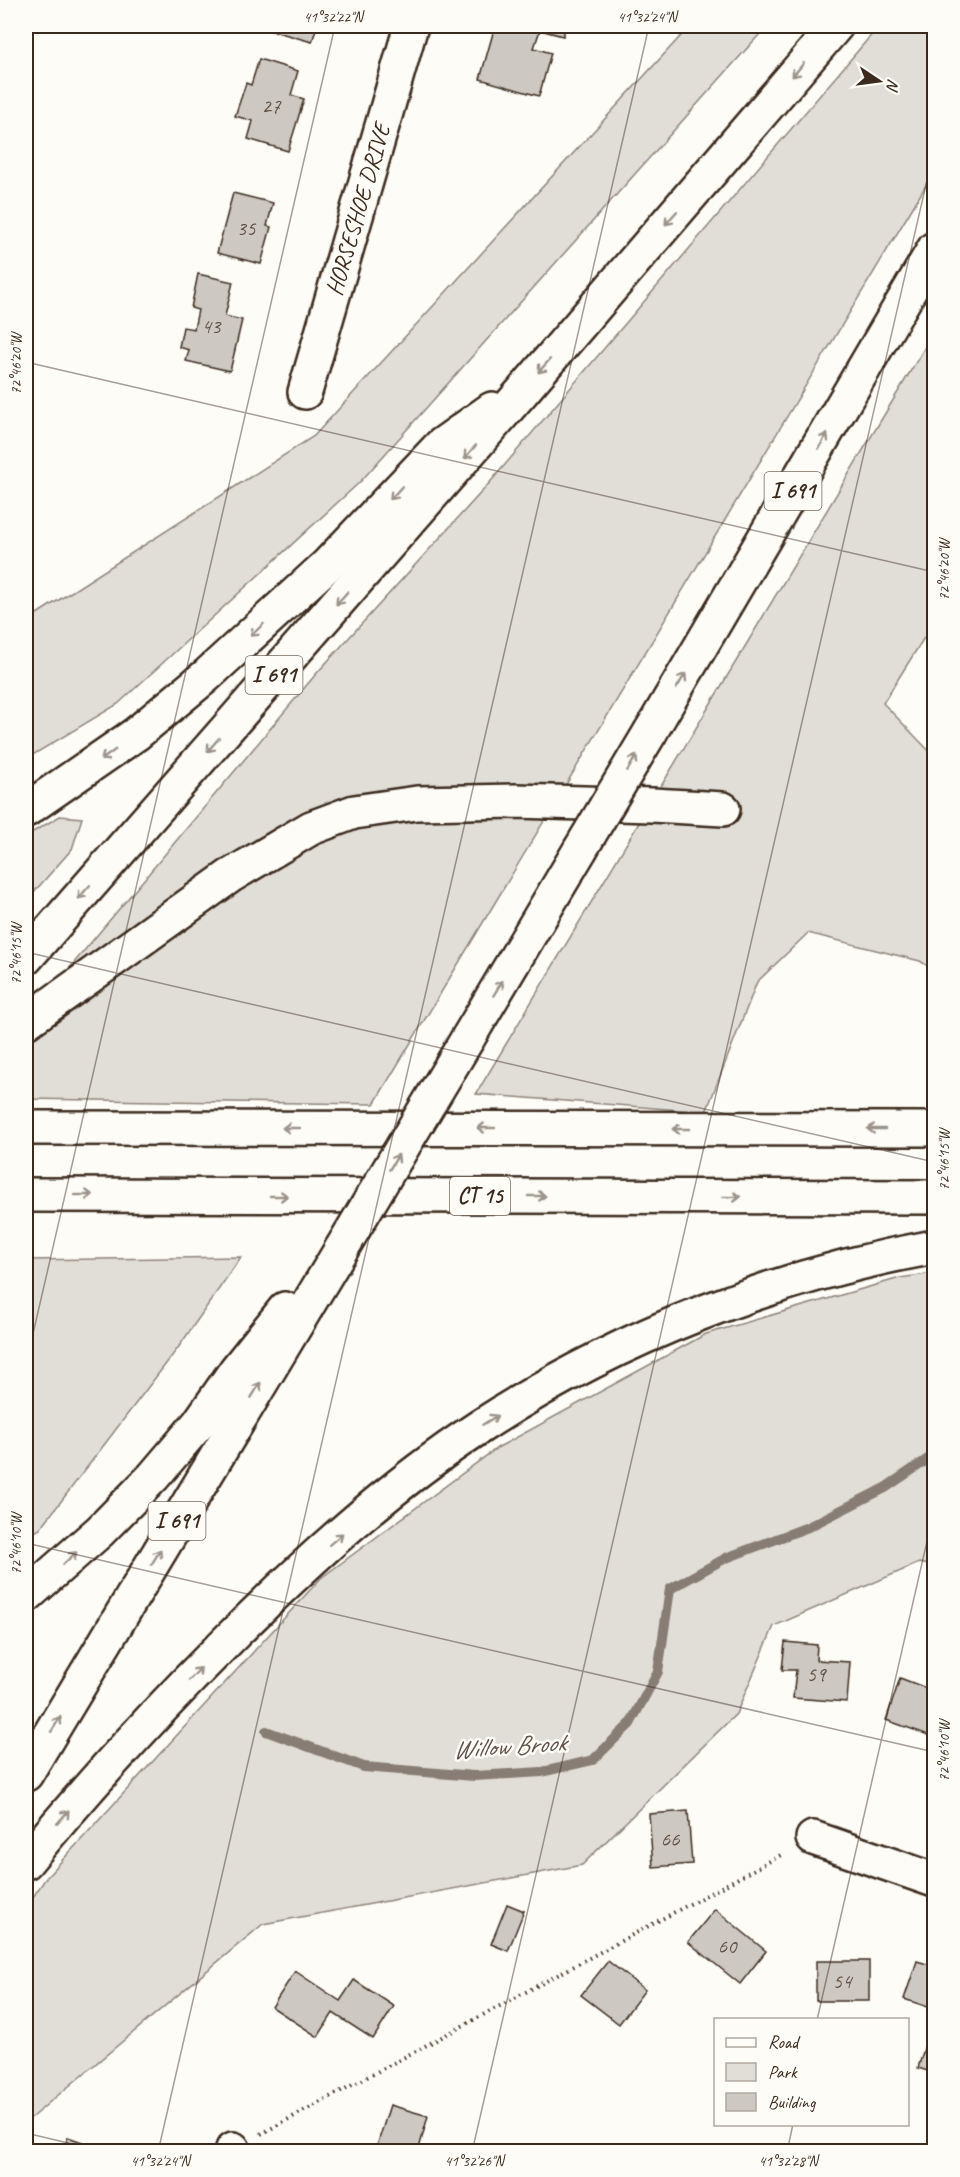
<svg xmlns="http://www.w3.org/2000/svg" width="960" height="2177" viewBox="0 0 960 2177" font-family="Caveat,sans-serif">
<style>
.green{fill:#e1ded7;stroke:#8e847a;stroke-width:1.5}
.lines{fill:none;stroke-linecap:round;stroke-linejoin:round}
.stream{stroke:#887d74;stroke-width:10}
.building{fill:#cdc8c2;stroke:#3b2a1e;stroke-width:1.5}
.minor-casing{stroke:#3b2a1e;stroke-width:38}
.highway-casing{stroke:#3b2a1e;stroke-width:38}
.path{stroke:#3b2a1e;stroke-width:4;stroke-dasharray:1.5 4.5;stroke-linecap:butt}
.minor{stroke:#fdfcf7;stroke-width:33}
.highway{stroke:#fdfcf7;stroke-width:33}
.highway-bridge-casing{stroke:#3b2a1e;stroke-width:38;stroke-linecap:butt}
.highway-bridge{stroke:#fdfcf7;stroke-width:33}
.oneway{stroke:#9c938a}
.ticks{fill:none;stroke:#3b2a1e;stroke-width:1.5;stroke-opacity:0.45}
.labels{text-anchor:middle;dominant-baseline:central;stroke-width:5;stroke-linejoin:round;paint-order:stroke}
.number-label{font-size:21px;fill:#605247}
.shield{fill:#fdfcf7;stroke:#75695f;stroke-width:1.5}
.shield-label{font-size:22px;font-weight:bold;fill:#3b2a1e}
.street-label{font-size:24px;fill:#3b2a1e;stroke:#fdfcf7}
.water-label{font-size:26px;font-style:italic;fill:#615349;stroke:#fdfcf7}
.neatline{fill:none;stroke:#3b2a1e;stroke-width:2}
.ticks-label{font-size:15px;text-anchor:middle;fill:#3b2a1e}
</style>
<rect width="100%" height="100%" fill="#fdfcf7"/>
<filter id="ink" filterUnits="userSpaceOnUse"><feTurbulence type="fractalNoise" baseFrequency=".0167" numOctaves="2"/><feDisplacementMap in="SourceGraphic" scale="12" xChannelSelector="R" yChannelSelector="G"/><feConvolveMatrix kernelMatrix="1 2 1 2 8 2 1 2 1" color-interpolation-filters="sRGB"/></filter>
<g filter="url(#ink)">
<g class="green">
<path d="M690,26H767L361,481L118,704L26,759V621L314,436Z"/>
<path d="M879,26H934V172L374,1104L26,1099V1020L316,674L486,487Z"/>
<path d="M934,332V622L883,703L934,756V970L920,961L808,933L757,982L706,1112L476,1094Z"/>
<path d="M60,816L82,818L72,849L26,901V836Z"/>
<path d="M241,1257L178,1348L40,1529L26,1537V1260Z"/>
<path d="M934,1273V1566L919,1563L774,1626L736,1714L582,1865L263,1924L26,2122V1907L46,1878L321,1578L497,1448L706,1334L900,1278Z"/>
</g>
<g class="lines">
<path class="stream" d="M266,1731L364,1767L474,1776L542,1772L593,1760L630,1724L658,1672L670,1589L726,1558L808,1527L885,1488L934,1455"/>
</g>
<g class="building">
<path d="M271,26H317L312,42L270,30Z"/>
<path d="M495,26H566L563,36L540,30L534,48L551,53L539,96L480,79Z"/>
<path d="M259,59L298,71L291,95L304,99L288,151L248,139L253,121L235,116L246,83L251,85Z"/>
<path d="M233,193L273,203L267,226L271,227L261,264L217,253Z"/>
<path d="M198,274L233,282L225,316L242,320L230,371L186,361L189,350L179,347L183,327L194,329L198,310L191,308Z"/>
<path d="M785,1642L817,1645L816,1660L850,1662L847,1702L793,1698L796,1670H782Z"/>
<path d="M900,1678L934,1691V1737L886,1720Z"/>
<path d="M688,1811L692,1864L653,1867L649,1814Z"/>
<path d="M507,1904L524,1911L508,1951L491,1944Z"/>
<path d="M715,1909L766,1951L740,1984L688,1942Z"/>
<path d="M608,1961L645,1990L619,2024L581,1995Z"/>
<rect x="816" y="1961" width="53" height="40"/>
<path d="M917,1961L934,1966V2009L904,1999Z"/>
<path d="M295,1971L340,2001L354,1980L394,2006L373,2039L333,2013L318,2037L272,2007Z"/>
<path d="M930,2029L934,2030V2073L918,2068Z"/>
<path d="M390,2105L428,2116L418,2152H375Z"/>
<path d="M68,2137L108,2151V2152H63Z"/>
</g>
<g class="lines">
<g class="minor-casing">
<g id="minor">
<path id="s1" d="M305,392L411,26"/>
<path d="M26,1022L230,876L311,828L354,812L417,803L516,801L652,805L723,809"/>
<path d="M813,1838L934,1880"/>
<path d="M232,2152L233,2149"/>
</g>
</g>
<g class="highway-casing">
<g id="highway">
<path d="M651,731L934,249"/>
<path d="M26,810L136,734L206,676L326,566L440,446L492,409"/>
<path d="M26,958L522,392L836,26"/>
<path d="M468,1038L580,850"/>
<path d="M26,1128L934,1129"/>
<path d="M26,1195L934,1197"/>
<path d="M26,1596L100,1531L153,1477L199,1423L236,1370L285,1309"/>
<path d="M26,1774L342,1248"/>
<path d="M26,1862C89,1785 156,1712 227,1641C305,1563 388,1487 481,1426C617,1337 774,1276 934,1247"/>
</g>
</g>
<path class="path" d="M261,2134L783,1854"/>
<use href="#minor" class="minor"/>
<use href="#highway" class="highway"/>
<g class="highway-bridge-casing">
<g id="highway-bridge">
<path d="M580,850L651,731"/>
<path d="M342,1248L468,1038"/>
</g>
</g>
<use href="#highway-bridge" class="highway-bridge"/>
</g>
<defs><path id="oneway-shaft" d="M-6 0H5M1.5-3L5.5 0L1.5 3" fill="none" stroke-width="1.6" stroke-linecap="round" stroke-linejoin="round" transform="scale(1.5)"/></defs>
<g class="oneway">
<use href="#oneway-shaft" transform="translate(798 70) rotate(130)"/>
<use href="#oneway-shaft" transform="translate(671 218) rotate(131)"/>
<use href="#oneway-shaft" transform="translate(544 366) rotate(131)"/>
<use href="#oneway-shaft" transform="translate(823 441) rotate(-60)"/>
<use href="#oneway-shaft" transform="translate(470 452) rotate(131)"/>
<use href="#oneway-shaft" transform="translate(396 493) rotate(132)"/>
<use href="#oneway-shaft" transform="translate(342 598) rotate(131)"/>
<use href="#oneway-shaft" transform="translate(257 630) rotate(137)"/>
<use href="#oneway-shaft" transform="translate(681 681) rotate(-59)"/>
<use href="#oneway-shaft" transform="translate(213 745) rotate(131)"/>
<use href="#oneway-shaft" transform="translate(108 755) rotate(144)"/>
<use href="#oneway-shaft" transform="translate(632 763) rotate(-59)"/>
<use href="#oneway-shaft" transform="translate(84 892) rotate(131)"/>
<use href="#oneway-shaft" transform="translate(498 988) rotate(-59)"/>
<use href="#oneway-shaft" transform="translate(291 1128) rotate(-180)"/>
<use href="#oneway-shaft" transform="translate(486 1128) rotate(-180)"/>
<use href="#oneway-shaft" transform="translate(681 1129) rotate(-180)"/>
<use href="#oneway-shaft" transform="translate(876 1129) rotate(-180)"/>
<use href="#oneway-shaft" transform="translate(394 1162) rotate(-59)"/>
<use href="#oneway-shaft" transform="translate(84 1195)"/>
<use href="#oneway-shaft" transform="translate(279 1196)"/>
<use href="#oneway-shaft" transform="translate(537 1196)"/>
<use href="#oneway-shaft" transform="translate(732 1197)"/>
<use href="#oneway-shaft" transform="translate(256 1390) rotate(-59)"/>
<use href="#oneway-shaft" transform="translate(490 1420) rotate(-32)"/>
<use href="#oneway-shaft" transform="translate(336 1539) rotate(-41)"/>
<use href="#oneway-shaft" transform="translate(156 1557) rotate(-59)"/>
<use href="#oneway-shaft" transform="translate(70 1558) rotate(-42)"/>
<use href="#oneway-shaft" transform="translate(195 1674) rotate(-46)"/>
<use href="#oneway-shaft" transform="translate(56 1724) rotate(-59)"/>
<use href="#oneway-shaft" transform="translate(63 1817) rotate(-49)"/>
</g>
</g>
<path class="ticks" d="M26,362L934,572M26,952L934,1162M26,1364L335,26M26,1543L934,1752M817,2020L934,1511M26,2133L106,2152M158,2152L649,26M472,2152L934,150M787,2152L793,2124"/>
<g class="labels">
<g class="number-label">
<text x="271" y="106">27</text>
<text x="246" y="228">35</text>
<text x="211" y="326">43</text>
<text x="816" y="1674">59</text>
<text x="670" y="1839">66</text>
<text x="727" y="1946">60</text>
<text x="842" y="1981">54</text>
</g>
<g class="shield">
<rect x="764.5" y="472" width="57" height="38" rx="4.5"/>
<rect x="245.5" y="656" width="57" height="38" rx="4.5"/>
<rect x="450" y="1177" width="60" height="38" rx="4.5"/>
<rect x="148.5" y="1502" width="57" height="38" rx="4.5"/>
</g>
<g class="shield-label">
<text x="793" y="491">I 691</text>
<text x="274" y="675">I 691</text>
<text x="480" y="1196">CT 15</text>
<text x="177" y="1521">I 691</text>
</g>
<g class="street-label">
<text stroke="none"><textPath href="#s1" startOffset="190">HORSESHOE DRIVE</textPath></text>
</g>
<g class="water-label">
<text transform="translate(509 1746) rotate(-4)">Willow Brook</text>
</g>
</g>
<rect width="960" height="2177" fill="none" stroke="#fdfcf7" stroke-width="66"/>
<rect x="714" y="2018" width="195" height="108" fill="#fdfcf7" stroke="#afa8a0" stroke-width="1.5"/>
<rect x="726" y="2038" width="30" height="9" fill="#fdfcf7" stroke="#afa8a0" stroke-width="1.5"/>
<text x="768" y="2048" font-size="18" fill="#3b2a1e">Road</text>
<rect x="726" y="2063" width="30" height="18" fill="#e1ded7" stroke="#afa8a0" stroke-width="1.5"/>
<text x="768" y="2078" font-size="18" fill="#3b2a1e">Park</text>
<rect x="726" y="2093" width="30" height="18" fill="#cdc8c2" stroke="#afa8a0" stroke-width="1.5"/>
<text x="768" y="2108" font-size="18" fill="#3b2a1e">Building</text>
<g transform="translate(879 81) rotate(103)" stroke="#fdfcf7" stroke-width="4.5" paint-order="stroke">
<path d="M0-4.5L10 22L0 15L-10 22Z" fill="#3b2a1e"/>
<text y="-9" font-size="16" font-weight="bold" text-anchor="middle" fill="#3b2a1e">N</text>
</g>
<rect x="33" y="33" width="894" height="2111" class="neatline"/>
<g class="ticks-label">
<text x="333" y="22">41°32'22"N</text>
<text x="647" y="22">41°32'24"N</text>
<text transform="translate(16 364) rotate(-90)" y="5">72°46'20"W</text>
<text transform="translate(944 570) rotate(-90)" y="5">72°46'20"W</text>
<text transform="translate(16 954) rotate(-90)" y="5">72°46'15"W</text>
<text transform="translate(944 1160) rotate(-90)" y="5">72°46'15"W</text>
<text transform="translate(16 1544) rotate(-90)" y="5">72°46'10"W</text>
<text transform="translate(944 1751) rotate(-90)" y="5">72°46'10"W</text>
<text x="160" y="2166">41°32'24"N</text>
<text x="474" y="2166">41°32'26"N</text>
<text x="788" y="2166">41°32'28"N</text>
</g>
</svg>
